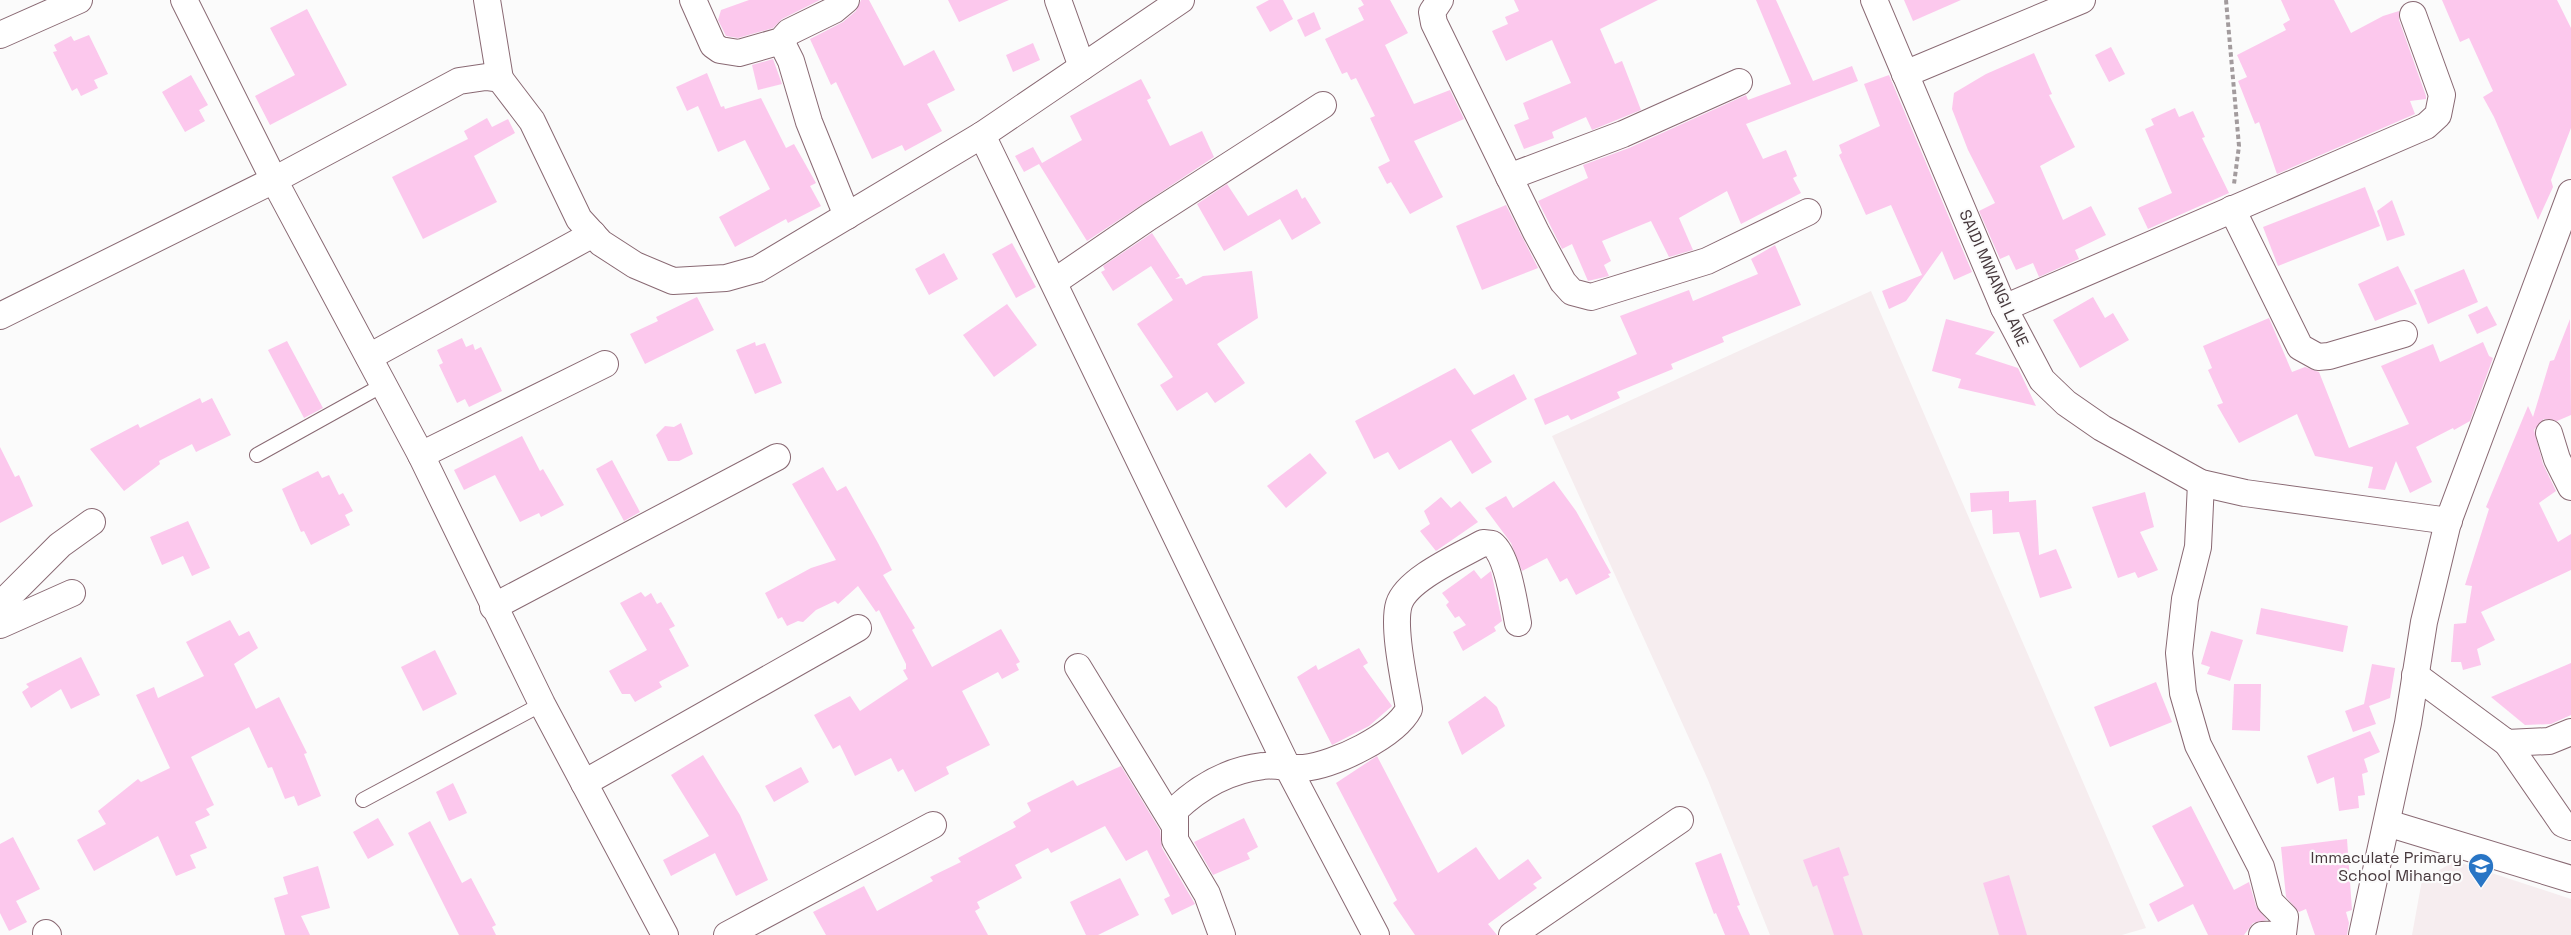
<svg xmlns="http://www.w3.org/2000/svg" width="2571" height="935" viewBox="0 0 2571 935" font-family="'Space Grotesk',sans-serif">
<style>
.built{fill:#f6edef}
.building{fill:#fcc8ed}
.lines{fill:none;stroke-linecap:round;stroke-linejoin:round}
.service-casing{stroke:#896973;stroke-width:16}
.minor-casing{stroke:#896973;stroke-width:28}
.path{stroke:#a29b9d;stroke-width:4;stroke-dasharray:4.5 3;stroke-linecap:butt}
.service{stroke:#fff;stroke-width:14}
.minor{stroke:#fff;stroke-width:26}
.labels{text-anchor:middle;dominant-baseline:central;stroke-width:4.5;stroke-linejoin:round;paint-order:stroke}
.street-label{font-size:16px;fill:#46383c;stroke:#fbfbfb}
.poi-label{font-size:16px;fill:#46383c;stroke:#fbfbfb;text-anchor:end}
</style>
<rect width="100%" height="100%" fill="#fbfbfb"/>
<g class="built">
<path d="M1871,291L2146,928L2122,935H1770L1708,780L1552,436Z"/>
<path d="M2455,861L2571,899V935H2412L2422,880Z"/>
</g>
<g class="building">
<path d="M749,0H820L782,19L773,28L738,38L726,36L718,20L721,10Z"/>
<path d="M861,0H869L904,66L934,50L955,90L927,104L942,131L905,151L902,145L872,159L836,82L831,85L810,39L843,22L856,11Z"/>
<path d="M948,0H1009L959,22Z"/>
<path d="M1269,0H1283L1293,19L1270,32L1256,7Z"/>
<path d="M1361,0H1390L1408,33L1385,45L1414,104L1450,90L1464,119L1414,141L1443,197L1410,214L1391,182L1387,184L1378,167L1390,161L1370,118L1375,116L1356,78L1351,80L1347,72L1342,74L1325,39L1364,20L1358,8L1364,5Z"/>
<path d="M1514,0H1658L1600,29L1615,64L1622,61L1641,110L1592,130L1586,117L1552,132L1554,138L1524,149L1514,125L1529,119L1523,103L1571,83L1552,40L1506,61L1492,31L1508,24L1505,17L1519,11Z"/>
<path d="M1756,0H1776L1813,81L1852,66L1858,81L1746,124L1763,159L1786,150L1797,176L1793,178L1801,193L1741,224L1727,191L1679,218L1693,250L1669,257L1651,221L1602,241L1611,261L1604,265L1609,276L1588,281L1572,244L1562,249L1538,201L1588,178L1583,165L1629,148L1746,95L1748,100L1791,84Z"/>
<path d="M1904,0H1961L1913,21Z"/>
<path d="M2281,0H2334L2351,33L2383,16L2399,11V20L2426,96V99L2410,101L2415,114L2277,174L2259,122L2255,124L2238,81L2247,77L2237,55L2286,30L2283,24L2290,20Z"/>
<path d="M2442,0H2557L2571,28V128L2551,180L2553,187L2538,220L2494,117L2483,97L2493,91L2469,38L2460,42Z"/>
<path d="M307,9L347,85L270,125L255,96L295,75L270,28Z"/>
<path d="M1314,12L1321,29L1305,37L1297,20Z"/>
<path d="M89,35L108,74L94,80L98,88L81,96L77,88L72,91L53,52L57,51L54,45L71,36L74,41Z"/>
<path d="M1033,43L1040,60L1013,72L1006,55Z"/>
<path d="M2111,47L2125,74L2109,82L2095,55Z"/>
<path d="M2034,53L2052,94L2049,95L2075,147L2040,166L2063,220L2091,206L2106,235L2075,250L2079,259L2039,277L2033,263L2016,270L2009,255L2000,259L1979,211L1995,203L1968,150L1952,109L1954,93L1986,74Z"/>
<path d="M773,59L782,84L758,90L752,65Z"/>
<path d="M707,73L721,107L724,106L725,109L761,98L786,148L794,144L816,183L810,186L821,206L788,223L786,219L735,247L719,217L770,189L745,140L718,152L698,106L687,111L676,87Z"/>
<path d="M191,75L208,105L199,110L205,121L185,132L162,92Z"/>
<path d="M1889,75L1972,272L1954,280L1942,251L1906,301L1889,309L1882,291L1922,275L1891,205L1866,215L1839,155L1842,153L1839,145L1880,126L1864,84Z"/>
<path d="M1141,79L1151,98L1147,100L1170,146L1202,131L1214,157L1087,241L1039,164L1024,172L1015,156L1033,147L1042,163L1082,140L1070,116Z"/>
<path d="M2175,108L2179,117L2193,111L2205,137L2202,138L2229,193L2148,229L2138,208L2172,193L2145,129L2154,125L2151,119Z"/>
<path d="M487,118L492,127L508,119L515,133L474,156L497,202L423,239L392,177L468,139L464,131Z"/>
<path d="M1227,184L1248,216L1297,189L1302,199L1305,197L1321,223L1292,240L1280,219L1224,251L1197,204Z"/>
<path d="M2365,187L2380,226L2278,266L2263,227Z"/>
<path d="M2392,200L2405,235L2387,241L2377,211Z"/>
<path d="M1506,205L1538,268L1482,290L1456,226Z"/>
<path d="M1152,233L1180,276L1175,279L1182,278L1186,285L1203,276L1252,271L1258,318L1217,344L1245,383L1215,403L1207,392L1177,411L1160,385L1173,377L1137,324L1173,300L1151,266L1113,291L1101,272L1105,270L1103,266Z"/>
<path d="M1012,243L1036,287L1016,298L992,254Z"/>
<path d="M1775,245L1801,305L1722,337L1724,342L1671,364L1673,369L1617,392L1620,398L1571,420L1568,415L1545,425L1534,399L1637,354L1620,316L1689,290L1693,301L1758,274L1751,259Z"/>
<path d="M944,253L958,279L929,295L915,269Z"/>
<path d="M2398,266L2417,304L2375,321L2358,284Z"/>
<path d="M2464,269L2478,302L2428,324L2414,290Z"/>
<path d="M697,297L714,330L645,364L630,334L658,321L656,317Z"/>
<path d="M2093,297L2105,318L2113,313L2129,340L2080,368L2053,320Z"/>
<path d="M1007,304L1037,345L994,377L963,335Z"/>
<path d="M2487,306L2497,325L2477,334L2468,315Z"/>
<path d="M2269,318L2292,372L2305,367L2319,372L2349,448L2409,424L2381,366L2433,344L2440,362L2483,342L2489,356L2493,358L2470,421L2454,430L2453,428L2416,447L2432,482L2410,493L2396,461L2385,490L2368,488L2373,467L2315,456L2297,414L2239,443L2217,405L2223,403L2208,370L2212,368L2203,346Z"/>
<path d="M1946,319L1995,332L1975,354L2018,368L2036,406L1958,388L1961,379L1932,371Z"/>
<path d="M2570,319L2571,415L2557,421L2544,419L2534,430L2543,464L2556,491L2539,503L2558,542L2571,534V570L2481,612L2495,640L2477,649L2481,665L2463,670L2461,662H2451L2454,624L2466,623L2472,586L2465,585L2489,509L2486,507L2528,406L2533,417L2550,361L2554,360Z"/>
<path d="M462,338L466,347L473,344L475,350L481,347L502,391L469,407L465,399L457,403L439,365L443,363L437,350Z"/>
<path d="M287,341L323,408L304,418L268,350Z"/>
<path d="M755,342L756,346L765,343L782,383L755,394L736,350Z"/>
<path d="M1455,368L1474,395L1514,374L1527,399L1471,430L1492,462L1472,474L1451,440L1399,470L1388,452L1374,459L1355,421Z"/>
<path d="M200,398L202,403L212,398L231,435L196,452L192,444L159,461L160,464L124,491L90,449L138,424L140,428Z"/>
<path d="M681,423L693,454L679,461H668L656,435L665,426L674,427Z"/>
<path d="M522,436L540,471L543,469L564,505L541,517L539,513L520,522L495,475L464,490L454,470Z"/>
<path d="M0,447L15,477L19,475L33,506L0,523Z"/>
<path d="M1310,453L1327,473L1286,508L1267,486Z"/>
<path d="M612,460L640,512L624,521L596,469Z"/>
<path d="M823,467L837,491L846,486L878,543L892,570L883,575L915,628L912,630L932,667L1001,629L1020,662L1016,664L1019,670L1002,679L998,672L962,691L990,745L946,767L949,774L915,792L903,769L898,772L891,758L855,776L840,745L833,749L814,715L850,696L860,711L908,679L903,670L906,669V664L879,610L876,612L858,586L838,604L835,601L816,610L803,622L798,621L787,626L782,617L778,619L765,593L811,568L836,560L792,484Z"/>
<path d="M318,471L322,478L329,475L339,495L343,493L353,511L345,515L350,525L311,545L304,531L301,532L282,489Z"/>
<path d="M1554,481L1576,511L1611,573L1608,574L1610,577L1576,595L1567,578L1560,582L1547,558L1522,571L1511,543L1485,508L1506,496L1513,508Z"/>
<path d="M2009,491V502L2036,500L2039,555L2056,549L2072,588L2040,598L2019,532L1993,534L1992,510L1971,512L1970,493Z"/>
<path d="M2145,492L2154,527L2140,532L2158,570L2138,578L2135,572L2118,578L2092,507Z"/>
<path d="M1441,497L1451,508L1460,501L1478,522L1436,551L1420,531L1430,524L1424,511Z"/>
<path d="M188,521L210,568L192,576L183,556L162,565L150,537Z"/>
<path d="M1474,570L1481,579L1491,571L1502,621L1494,627L1496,631L1463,651L1453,632L1466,625L1459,616L1455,618L1446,605L1449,602L1442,593Z"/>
<path d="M641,592L645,597L651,593L657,604L661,602L675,626L669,629L689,666L659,682L662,687L635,702L630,694H622L609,671L647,650L620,603Z"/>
<path d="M2261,608L2348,626L2343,652L2256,634Z"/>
<path d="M230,620L239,636L249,631L258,648L234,664L256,709L279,697L307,753L304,754L321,796L298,806L294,796L285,799L272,767L268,768L249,727L191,757L214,805L206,809L210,815L195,822L207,848L190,855L196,868L176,876L158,836L94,871L77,840L106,824L98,811L138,779L141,782L170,768L136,695L154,687L158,698L204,676L186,642Z"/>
<path d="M2211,631L2243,640L2230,681L2207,674L2210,667L2201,664Z"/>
<path d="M1359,648L1368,663L1363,666L1392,706L1369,726L1332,745L1297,677L1316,665L1318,670Z"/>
<path d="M435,650L457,694L423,711L401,667Z"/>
<path d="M81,657L100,695L71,709L61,689L31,708L22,692L29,687L26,684Z"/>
<path d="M2571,663V715L2551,724L2525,725L2491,697Z"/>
<path d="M2372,664L2395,668L2390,698L2369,706L2376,724L2353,732L2345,711L2364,704Z"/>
<path d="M2156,682L2172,722L2110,747L2094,707Z"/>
<path d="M2234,684H2261L2260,731L2232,730Z"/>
<path d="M1485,696L1497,707L1505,726L1462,755L1448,722Z"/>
<path d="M2370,731L2380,752L2364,759L2368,772L2362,774L2365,795L2358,796L2359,808L2339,811L2334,777L2317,784L2307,756Z"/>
<path d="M703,755L740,815L768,880L736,896L715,853L671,876L663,860L709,836L671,775Z"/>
<path d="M1377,756L1438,873L1476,847L1499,880L1528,859L1542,878L1533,884L1537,888L1488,924L1497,935H1415L1393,903L1397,900L1336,783Z"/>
<path d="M1121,766L1160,830L1162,848L1195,904L1172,915L1164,899L1170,896L1147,850L1126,861L1105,826L1051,853L1048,848L1015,865L1022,878L977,902L980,908L975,911L988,935H826L813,912L864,886L877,911L933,881L930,877L961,862L958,858L1016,827L1013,822L1031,811L1027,803L1073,780L1077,786Z"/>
<path d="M801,767L809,782L774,802L765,786Z"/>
<path d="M453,783L467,813L449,821L436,792Z"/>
<path d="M2191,806L2234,890L2249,882L2256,906L2267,920L2253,923L2244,935H2208L2193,904L2158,922L2149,904L2184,886L2152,826Z"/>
<path d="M378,818L394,845L368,859L353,832Z"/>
<path d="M1244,818L1258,847L1247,853L1250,859L1213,875L1194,842Z"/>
<path d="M430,821L462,883L471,878L496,925L492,927L496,935H459L408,833Z"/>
<path d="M13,837L40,889L16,901L27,922L9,931L0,913V844Z"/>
<path d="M2347,839L2352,910L2346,912L2349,923L2347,935H2315L2306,909L2299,912L2286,897L2281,847Z"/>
<path d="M1839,847L1849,875L1843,877L1863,935H1834L1817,885L1813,887L1803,860Z"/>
<path d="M1721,853L1740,905L1737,906L1750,935H1725L1716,913L1714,914L1695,863Z"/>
<path d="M318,866L330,908L301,916L310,935H285L274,898L288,894L283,877Z"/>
<path d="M2009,875L2027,935H1999L1983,883Z"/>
<path d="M1120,878L1139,915L1098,935H1086L1070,902Z"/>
</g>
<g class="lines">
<g class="service-casing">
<g id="service">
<path d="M257,455L383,385"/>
<path d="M363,800L542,704"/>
</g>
</g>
<g class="minor-casing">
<g id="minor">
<path d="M184,0L274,180L421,455L542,704L665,935"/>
<path d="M487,0L500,79"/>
<path d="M693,0L713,45L720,50L739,53L781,41L789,32L834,10L846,0"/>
<path d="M1058,0L1082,67"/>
<path d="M1440,0L1432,12L1434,23L1536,232L1563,282L1572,292L1591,297L1707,261L1808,212"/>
<path d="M1874,0L2004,308L2042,380L2066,403L2102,428L2201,483L2245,493L2449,521"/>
<path d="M0,35L79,0"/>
<path d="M781,41L791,61L809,122L847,216"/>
<path d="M1905,74L2082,0"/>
<path d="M982,135L1288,768L1376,935"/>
<path d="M1509,177L1623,134L1739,82"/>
<path d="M2232,209L2300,347L2318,357L2329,356L2404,334"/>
<path d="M1054,282L1149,217L1323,105"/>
<path d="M2004,308L2426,126L2438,115L2442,95L2413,15"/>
<path d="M0,316L274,180L459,81L486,77L500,79L532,121L579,219L601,243L635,265L673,281L726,278L758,269L982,135L1181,0"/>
<path d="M369,357L593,234"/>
<path d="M2549,433L2557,459L2571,487"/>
<path d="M421,455L605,364"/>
<path d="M2201,483L2198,547L2185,599L2179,653L2183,693L2198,745L2261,867L2270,902L2285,917L2283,934L2262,935"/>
<path d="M0,605L60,545L92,522"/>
<path d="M493,607L777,457"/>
<path d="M0,625L72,593"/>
<path d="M1078,667L1173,823"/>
<path d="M2415,675L2507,743L2549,741L2571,732"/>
<path d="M2507,743L2563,824L2571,827"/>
<path d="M584,783L858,628"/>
<path d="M2387,823L2571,879"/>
<path d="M46,933L48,935"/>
<path d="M727,935L933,825"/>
<path d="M1222,935L1207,894L1175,840V810C1199,787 1229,770 1263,766C1276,764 1290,769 1304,768C1334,765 1395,736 1409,709C1405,684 1392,627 1399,604C1407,579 1460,556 1483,543L1492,544C1508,556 1514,603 1518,623"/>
<path d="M1512,935L1680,820"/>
<path d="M2362,935L2408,723L2424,622L2448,522L2571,193"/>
</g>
</g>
<path class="path" d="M2226,0L2239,146L2234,184"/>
<use href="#service" class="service"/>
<use href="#minor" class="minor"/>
</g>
<defs>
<g id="school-pin" transform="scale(1.35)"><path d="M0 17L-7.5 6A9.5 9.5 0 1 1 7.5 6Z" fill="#2875c5" stroke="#fbfbfb"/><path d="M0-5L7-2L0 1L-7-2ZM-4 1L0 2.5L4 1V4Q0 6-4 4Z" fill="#fff"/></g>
</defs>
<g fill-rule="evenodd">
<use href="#school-pin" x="2481" y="866"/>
</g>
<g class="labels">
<g class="street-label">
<text transform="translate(1994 278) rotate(66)">SAIDI MWANGI LANE</text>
</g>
<g class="poi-label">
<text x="2462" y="857">Immaculate Primary<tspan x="2462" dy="18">School Mihango</tspan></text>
</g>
</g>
</svg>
